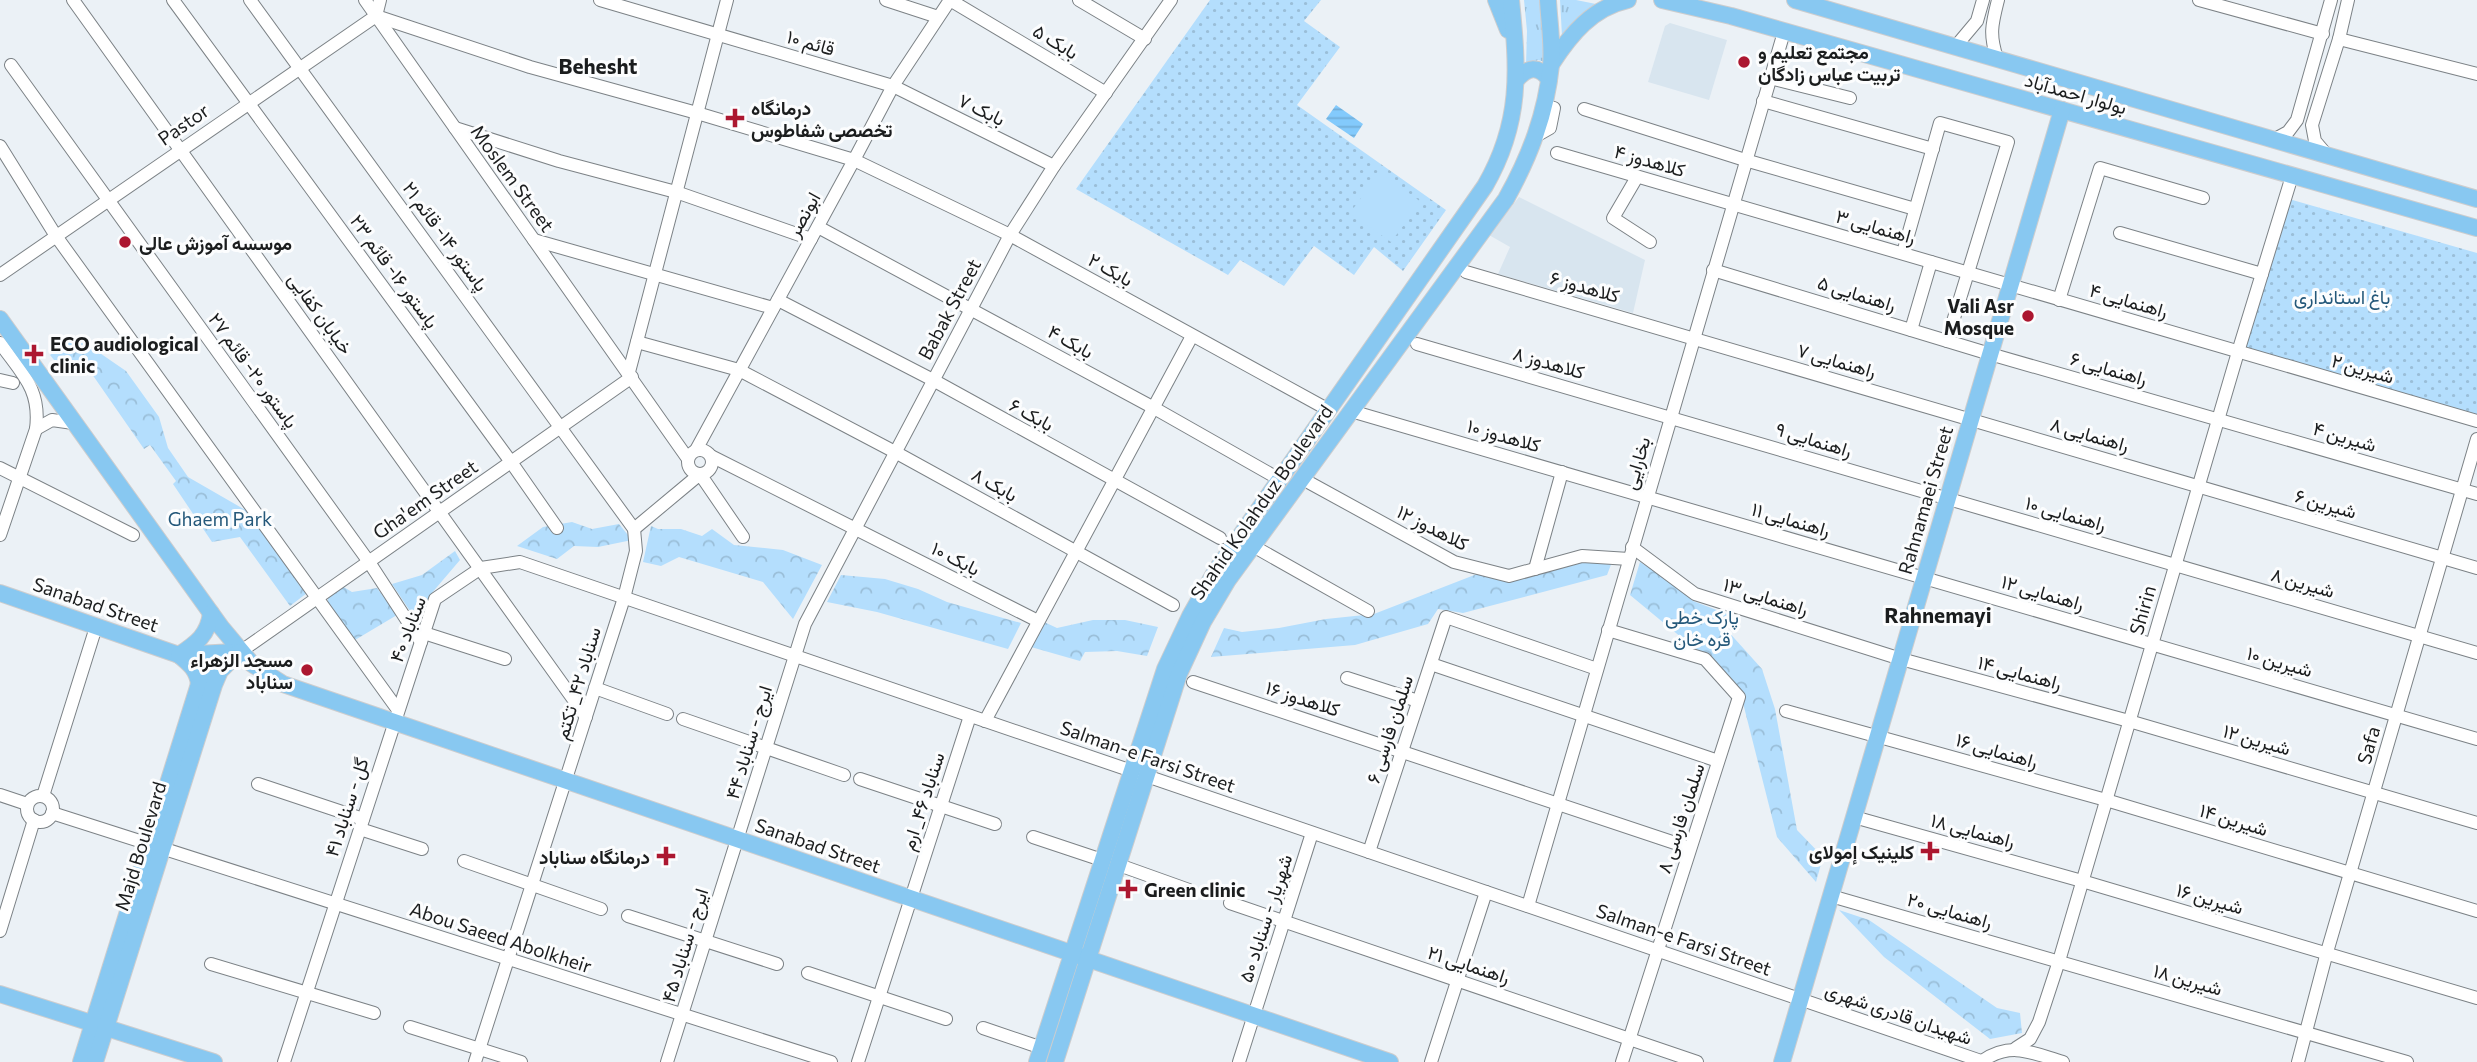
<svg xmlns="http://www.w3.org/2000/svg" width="2477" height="1062" viewBox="0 0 2477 1062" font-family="Commissioner,Vazirmatn,sans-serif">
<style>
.built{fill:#d8e5ef}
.grass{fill:url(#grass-tufts)}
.park{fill:url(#park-crowns)}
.garden{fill:url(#garden-dots)}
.pitch{fill:#b4defd}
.water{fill:url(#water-rules)}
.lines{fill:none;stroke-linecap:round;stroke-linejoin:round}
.minor-casing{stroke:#7c8286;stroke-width:14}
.major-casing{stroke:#cdcdce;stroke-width:18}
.minor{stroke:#fff;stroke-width:12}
.major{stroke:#88c8f1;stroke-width:16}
.poi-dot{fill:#ac1730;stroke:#fcfdfe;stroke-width:2.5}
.labels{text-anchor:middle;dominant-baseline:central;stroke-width:6;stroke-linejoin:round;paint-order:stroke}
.street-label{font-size:19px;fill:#1b1d1e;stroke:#fcfdfe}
.poi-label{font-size:19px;font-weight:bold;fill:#1b1d1e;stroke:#fcfdfe;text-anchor:start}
.park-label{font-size:19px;fill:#24587a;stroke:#fcfdfe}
.neighbourhood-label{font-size:21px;font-weight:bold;fill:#1b1d1e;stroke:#fcfdfe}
</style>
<defs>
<pattern id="grass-tufts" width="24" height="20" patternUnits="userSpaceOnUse" patternTransform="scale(1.75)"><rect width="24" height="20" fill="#b4defd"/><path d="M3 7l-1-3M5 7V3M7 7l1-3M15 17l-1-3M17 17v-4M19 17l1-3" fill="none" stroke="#9abed8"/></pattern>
<pattern id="park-crowns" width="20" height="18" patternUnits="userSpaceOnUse" patternTransform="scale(1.75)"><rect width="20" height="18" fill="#b4defd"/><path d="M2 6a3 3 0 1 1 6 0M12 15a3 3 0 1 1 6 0" fill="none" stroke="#9abed8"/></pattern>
<pattern id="garden-dots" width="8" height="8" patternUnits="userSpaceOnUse" patternTransform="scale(1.75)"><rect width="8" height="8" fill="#b4defd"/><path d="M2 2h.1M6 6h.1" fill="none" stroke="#9abed8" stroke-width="1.8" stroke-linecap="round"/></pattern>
<pattern id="water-rules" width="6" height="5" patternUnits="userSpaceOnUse" patternTransform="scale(1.75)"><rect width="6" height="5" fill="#83cafc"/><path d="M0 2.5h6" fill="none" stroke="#71add8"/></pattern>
</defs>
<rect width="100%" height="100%" fill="#ebf1f6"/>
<g class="built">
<path d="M1670,23L1727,40L1709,100L1648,82L1665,26Z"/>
<path d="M1519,197L1645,260L1633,313L1498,274L1510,247L1489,235Z"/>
</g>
<g class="grass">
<path d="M1524,0H1541L1545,62L1538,60L1526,66L1527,31Z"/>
<path d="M1560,0H1576L1596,4L1577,18L1562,36Z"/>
</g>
<g class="park">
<path d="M75,336L126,371L159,417L168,448L188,477L254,515L307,593L290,606L240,537L212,542L173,484L176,481L150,445L144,449L85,364L63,371L50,355Z"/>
<path d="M572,522L592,529L619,524L632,540L598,547L574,546L557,559L517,546L543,527Z"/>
<path d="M651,526L658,529H681L702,536L712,529L734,545L783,550L822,565L793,619L763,582L679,557L661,566L643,562Z"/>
<path d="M455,551L460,560L431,594L425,613L414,617L392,584L422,575Z"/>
<path d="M1578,561L1612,562L1607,575L1463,613L1438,609L1428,624L1355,645L1211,657L1224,628L1242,632L1279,628L1326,619L1374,614L1477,574Z"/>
<path d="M1640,562L1670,581L1693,601L1727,614L1726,629L1762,669L1775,709L1797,830L1823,857L1816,882L1777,837L1743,703L1734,681L1630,595Z"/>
<path d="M841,575L885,579L918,589L947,602L1021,623L1008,649L877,612L827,602Z"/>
<path d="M342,586L352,592L377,588L397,615L355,640L327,604L329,595Z"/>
<path d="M1093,620H1125L1158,627L1147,656L1117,651L1085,652L1080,661L1031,647L1042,621L1057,628Z"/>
<path d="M1839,910L1869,920L1997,1008L2020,1013L2022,1033L1990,1039L1884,957Z"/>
</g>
<g class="garden">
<path d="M1210,0H1321L1304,21L1340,47L1297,105L1446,210L1403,271L1374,247L1354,275L1314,246L1284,286L1240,260L1228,275L1076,189Z"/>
<path d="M2289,199L2477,253V418L2249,352L2245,344Z"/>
</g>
<path class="pitch" d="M1380,172L1421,202L1391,242L1350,213Z"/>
<path class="water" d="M1336,105L1363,124L1354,138L1326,119Z"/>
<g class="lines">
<g class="minor-casing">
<g id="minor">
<path d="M73,0L586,717"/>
<path d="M173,0L511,462L557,528"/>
<path d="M250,0L634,529L636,551L624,598L475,1062"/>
<path d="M365,0L688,459"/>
<path d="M600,0L893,86L1054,166"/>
<path d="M886,0L938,17"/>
<path d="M950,0L1106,93"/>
<path d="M1079,0L1145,39"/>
<path d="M2199,0L2323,34"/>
<path d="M376,16L530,67L697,113L854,160L1010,235L1327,409"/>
<path d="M2339,39L2477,74"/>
<path d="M1956,46L1977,21L1983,0"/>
<path d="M1997,58C1989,34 1992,24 1998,0"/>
<path d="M11,65L369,562L421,642"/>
<path d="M1770,78L1850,98"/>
<path d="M1763,101L1933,149"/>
<path d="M1584,109L1745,160L1915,209"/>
<path d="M455,128L559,161L676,192L811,239"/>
<path d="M1536,136L1550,128L1554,108L1545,107"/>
<path d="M2275,139L2288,132L2297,120L2331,0"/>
<path d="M0,146L56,236L398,710"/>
<path d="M1557,153L2477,421"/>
<path d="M2326,154L2315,141L2312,125L2339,39L2348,0"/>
<path d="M1637,177L1613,218L1650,242"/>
<path d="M818,227L1154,408L1272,475"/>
<path d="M2120,233L2262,274"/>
<path d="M534,240L773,308"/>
<path d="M1903,253L1940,123L2008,142L1947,341"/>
<path d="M1713,270L1990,354L2477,494"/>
<path d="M1466,272L2477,568"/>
<path d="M0,275L376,16L380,0"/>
<path d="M778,300L933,380L1220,538"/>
<path d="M2059,300L2100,168L2203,198"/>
<path d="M1911,330L1931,262"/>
<path d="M637,342L739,370L895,452L1173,605"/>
<path d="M0,343C22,374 41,389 36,429L0,535"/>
<path d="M1417,344L2477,653"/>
<path d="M629,372L727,0"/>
<path d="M0,380L13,383"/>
<path d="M1351,411L2477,739"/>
<path d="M36,429L52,420L73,423"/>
<circle cx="700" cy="462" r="12"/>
<path d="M696,450L854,160L893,86L950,0"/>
<path d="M711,456L1038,621"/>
<path d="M0,468L133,535"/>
<path d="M1310,483L1454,562L1509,576L1582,556L1629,559"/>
<path d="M634,529L700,474L743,537"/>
<path d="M1253,546L1368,611"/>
<path d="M1632,547L1695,594L1901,659L2129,721L2477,823"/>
<path d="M1535,569L1562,472"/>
<path d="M1608,630L1705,659L1739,697L1622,1062"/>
<path d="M424,633L505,659"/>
<path d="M240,652L632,377"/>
<path d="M1431,664L1718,761"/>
<path d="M1347,678L1418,701"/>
<path d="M1193,682L1690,848"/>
<path d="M595,688L667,714"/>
<path d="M1786,711L2106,800L2477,911"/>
<path d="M683,719L844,775"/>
<path d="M985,721L1192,336"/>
<path d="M860,779L995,824"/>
<path d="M258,784L363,819"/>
<path d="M0,795L27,804"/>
<circle cx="40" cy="809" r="13"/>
<path d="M43,796L96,627"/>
<path d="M52,813L831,1062"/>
<path d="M1854,817L2082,881L2477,998"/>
<path d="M360,829L422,849"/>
<path d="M1033,837L1102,860"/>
<path d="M1369,852L1446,617L1597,669"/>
<path d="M464,861L601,909"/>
<path d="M1119,865L1189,890"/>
<path d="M1831,896L2407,1062"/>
<path d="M1230,903L1697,1062"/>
<path d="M1528,906L1784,32"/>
<path d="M628,916L777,964"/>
<path d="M0,931L34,820"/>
<path d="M211,964L374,1013"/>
<path d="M808,973L946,1019"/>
<path d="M410,1027L521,1062"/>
<path d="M983,1028L1042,1048"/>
<path d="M2016,1048L2030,1039L2039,1022L2059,961L2238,352L2292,176"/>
<path d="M1982,1061C2012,1041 2032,1053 2063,1062"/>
<path d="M284,1062L435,599L481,568L520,562L1984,1062"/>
<path d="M667,1062L805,624L1010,235L1054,166L1171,0"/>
<path d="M858,1062L970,716"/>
<path d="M1239,1062L1312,833"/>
<path d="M1431,1062L1486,892"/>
<path d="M2298,1062L2327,952L2477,439"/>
</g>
</g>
<g class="major-casing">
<g id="major">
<path d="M1496,0L1508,30"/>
<path d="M1662,0L1731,16L2477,228"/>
<path d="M1795,0L2477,199"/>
<path d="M1552,63C1571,34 1592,8 1628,0"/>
<path d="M1517,79C1528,67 1538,65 1549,79"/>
<path d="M0,319L221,627L252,664L283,684L1390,1062"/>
<path d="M0,593L179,655C190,664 197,670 199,684"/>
<path d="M179,655L234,652"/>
<path d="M179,655C197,643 208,635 211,613"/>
<path d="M0,994L214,1062"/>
<path d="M81,1062L199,684L216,665L240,652"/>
<path d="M95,1062L214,685L220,671L228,663"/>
<path d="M1037,1062L1165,669L1190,616L1215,572L1485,186C1522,122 1518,70 1511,0"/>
<path d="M1055,1062L1179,674L1203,622L1228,580L1506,199C1530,156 1546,114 1551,65C1553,44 1549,21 1548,0"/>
<path d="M1782,1062L2062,110"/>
</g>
</g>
<use href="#minor" class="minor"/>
<use href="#major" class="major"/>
</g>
<g class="poi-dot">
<circle cx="1744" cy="62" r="7"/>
<path d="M731.5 107.5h7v7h7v7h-7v7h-7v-7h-7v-7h7z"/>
<circle cx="125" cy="242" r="7"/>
<circle cx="2028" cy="316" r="7"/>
<path d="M30.5 343.5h7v7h7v7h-7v7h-7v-7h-7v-7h7z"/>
<circle cx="307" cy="670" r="7"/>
<path d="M1926.5 840.5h7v7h7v7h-7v7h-7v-7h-7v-7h7z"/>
<path d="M662.5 845.5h7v7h7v7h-7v7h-7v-7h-7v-7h7z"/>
<path d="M1124.5 878.5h7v7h7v7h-7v7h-7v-7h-7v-7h7z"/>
</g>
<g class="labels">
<g class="street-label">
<text transform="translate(1056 41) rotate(31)">بابک ۵</text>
<text transform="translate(811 42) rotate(16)">قائم ۱۰</text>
<text transform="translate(2076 93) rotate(16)">بولوار احمدآباد</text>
<text transform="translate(982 109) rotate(26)">بابک ۷</text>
<text transform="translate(183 124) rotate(-35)">Pastor</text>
<text transform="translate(1650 160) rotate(16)">کلاهدوز ۴</text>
<text transform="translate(513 178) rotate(54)">Moslem Street</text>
<text transform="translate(803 214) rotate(-61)">ابونصر</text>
<text transform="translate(1876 226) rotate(16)">راهنمایی ۳</text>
<text transform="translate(446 236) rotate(54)">پاستور ۱۴- قائم ۲۱</text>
<text transform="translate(1111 269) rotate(29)">بابک ۲</text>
<text transform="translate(395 271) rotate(54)">پاستور ۱۶- قائم ۲۳</text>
<text transform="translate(1585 286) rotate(16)">کلاهدوز ۶</text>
<text transform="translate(1857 293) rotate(17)">راهنمایی ۵</text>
<text transform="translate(2129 300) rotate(16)">راهنمایی ۴</text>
<text transform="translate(949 309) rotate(-62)">Babak Street</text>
<text transform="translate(321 313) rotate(54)">خیابان کفایی</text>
<text transform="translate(1071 341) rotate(29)">بابک ۴</text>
<text transform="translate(1837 360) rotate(16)">راهنمایی ۷</text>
<text transform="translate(1549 362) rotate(16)">کلاهدوز ۸</text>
<text transform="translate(2109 368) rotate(16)">راهنمایی ۶</text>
<text transform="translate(2363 368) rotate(16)">شیرین ۲</text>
<text transform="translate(254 370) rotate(54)">پاستور ۲۰- قائم ۲۷</text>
<text transform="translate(1032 414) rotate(29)">بابک ۶</text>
<text transform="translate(2090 434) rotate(16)">راهنمایی ۸</text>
<text transform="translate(1504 435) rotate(16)">کلاهدوز ۱۰</text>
<text transform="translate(2345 436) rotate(16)">شیرین ۴</text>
<text transform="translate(1814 439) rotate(17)">راهنمایی ۹</text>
<text transform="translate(1636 463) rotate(-74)">بخارایی</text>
<text transform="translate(995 484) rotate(29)">بابک ۸</text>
<text transform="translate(425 499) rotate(-35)">Gha'em Street</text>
<text transform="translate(1925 500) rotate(-74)">Rahnamaei Street</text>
<text transform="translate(1261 502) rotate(-55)">Shahid Kolahduz Boulevard</text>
<text transform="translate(2326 503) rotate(16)">شیرین ۶</text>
<text transform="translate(2066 513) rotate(16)">راهنمایی ۱۰</text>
<text transform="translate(1791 519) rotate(16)">راهنمایی ۱۱</text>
<text transform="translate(1433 527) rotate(27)">کلاهدوز ۱۲</text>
<text transform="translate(956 558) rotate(27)">بابک ۱۰</text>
<text transform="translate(2303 582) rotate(16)">شیرین ۸</text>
<text transform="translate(2043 592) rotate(16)">راهنمایی ۱۲</text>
<text transform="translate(1766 596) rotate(17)">راهنمایی ۱۳</text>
<text transform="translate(96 604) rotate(19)">Sanabad Street</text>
<text transform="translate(2142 610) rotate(-74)">Shirin</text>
<text transform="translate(407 629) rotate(-69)">سناباد ۴۰</text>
<text transform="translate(2280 661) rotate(16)">شیرین ۱۰</text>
<text transform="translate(2020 672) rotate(15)">راهنمایی ۱۴</text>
<text transform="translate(577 683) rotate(-73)">سناباد ۴۲_ تکتم</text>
<text transform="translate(1303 698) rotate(18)">کلاهدوز ۱۶</text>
<text transform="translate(1389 729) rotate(-72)">سلمان فارسی ۶</text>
<text transform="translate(2257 739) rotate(16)">شیرین ۱۲</text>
<text transform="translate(748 742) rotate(-73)">ایرج - سناباد ۴۴</text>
<text transform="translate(2368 745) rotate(-74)">Safa</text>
<text transform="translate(1997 750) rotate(16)">راهنمایی ۱۶</text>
<text transform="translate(1148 756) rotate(19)">Salman-e Farsi Street</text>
<text transform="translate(922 801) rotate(-72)">سناباد ۴۶_ ارم</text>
<text transform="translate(346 807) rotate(-72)">گل - سناباد ۴۱</text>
<text transform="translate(1680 818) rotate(-72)">سلمان فارسی ۸</text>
<text transform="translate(2234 819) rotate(17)">شیرین ۱۴</text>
<text transform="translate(1973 830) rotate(15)">راهنمایی ۱۸</text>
<text transform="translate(818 845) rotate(19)">Sanabad Street</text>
<text transform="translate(140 846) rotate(-73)">Majd Boulevard</text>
<text transform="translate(2210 898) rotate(16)">شیرین ۱۶</text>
<text transform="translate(1950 910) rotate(16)">راهنمایی ۲۰</text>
<text transform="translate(1265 918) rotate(-72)">شهریار - سناباد ۵۰</text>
<text transform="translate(501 937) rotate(18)">Abou Saeed Abolkheir</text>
<text transform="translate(1684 939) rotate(19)">Salman-e Farsi Street</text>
<text transform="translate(684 945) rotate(-73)">ایرج - سناباد ۴۵</text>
<text transform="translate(1469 964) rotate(18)">راهنمایی ۲۱</text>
<text transform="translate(2188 979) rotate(16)">شیرین ۱۸</text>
<text transform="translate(1899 1013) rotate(19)">شهیدان قادری شهری</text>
</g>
<g class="poi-label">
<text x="1758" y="51">مجتمع تعلیم و<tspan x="1758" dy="22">تربیت عباس زادگان</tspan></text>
<text x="751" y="107">درمانگاه<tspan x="751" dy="22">تخصصی شفاطوس</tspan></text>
<text x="139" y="242">موسسه آموزش عالی</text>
<text x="2014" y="305" text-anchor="end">Vali Asr<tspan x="2014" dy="22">Mosque</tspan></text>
<text x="50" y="343">ECO audiological<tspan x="50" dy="22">clinic</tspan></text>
<text x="293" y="659" text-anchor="end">مسجد الزهراء<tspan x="293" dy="22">سناباد</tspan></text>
<text x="1914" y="851" text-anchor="end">کلینیک إمولای</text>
<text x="650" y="856" text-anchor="end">درمانگاه سناباد</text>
<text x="1144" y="889">Green clinic</text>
</g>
<g class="park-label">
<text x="2342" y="296">باغ استانداری</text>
<text x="220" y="518">Ghaem Park</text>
<text x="1702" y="616">پارک خطی<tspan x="1702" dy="22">قره خان</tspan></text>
</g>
<g class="neighbourhood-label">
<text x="598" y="65">Behesht</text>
<text x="1938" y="614">Rahnemayi</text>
</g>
</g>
</svg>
